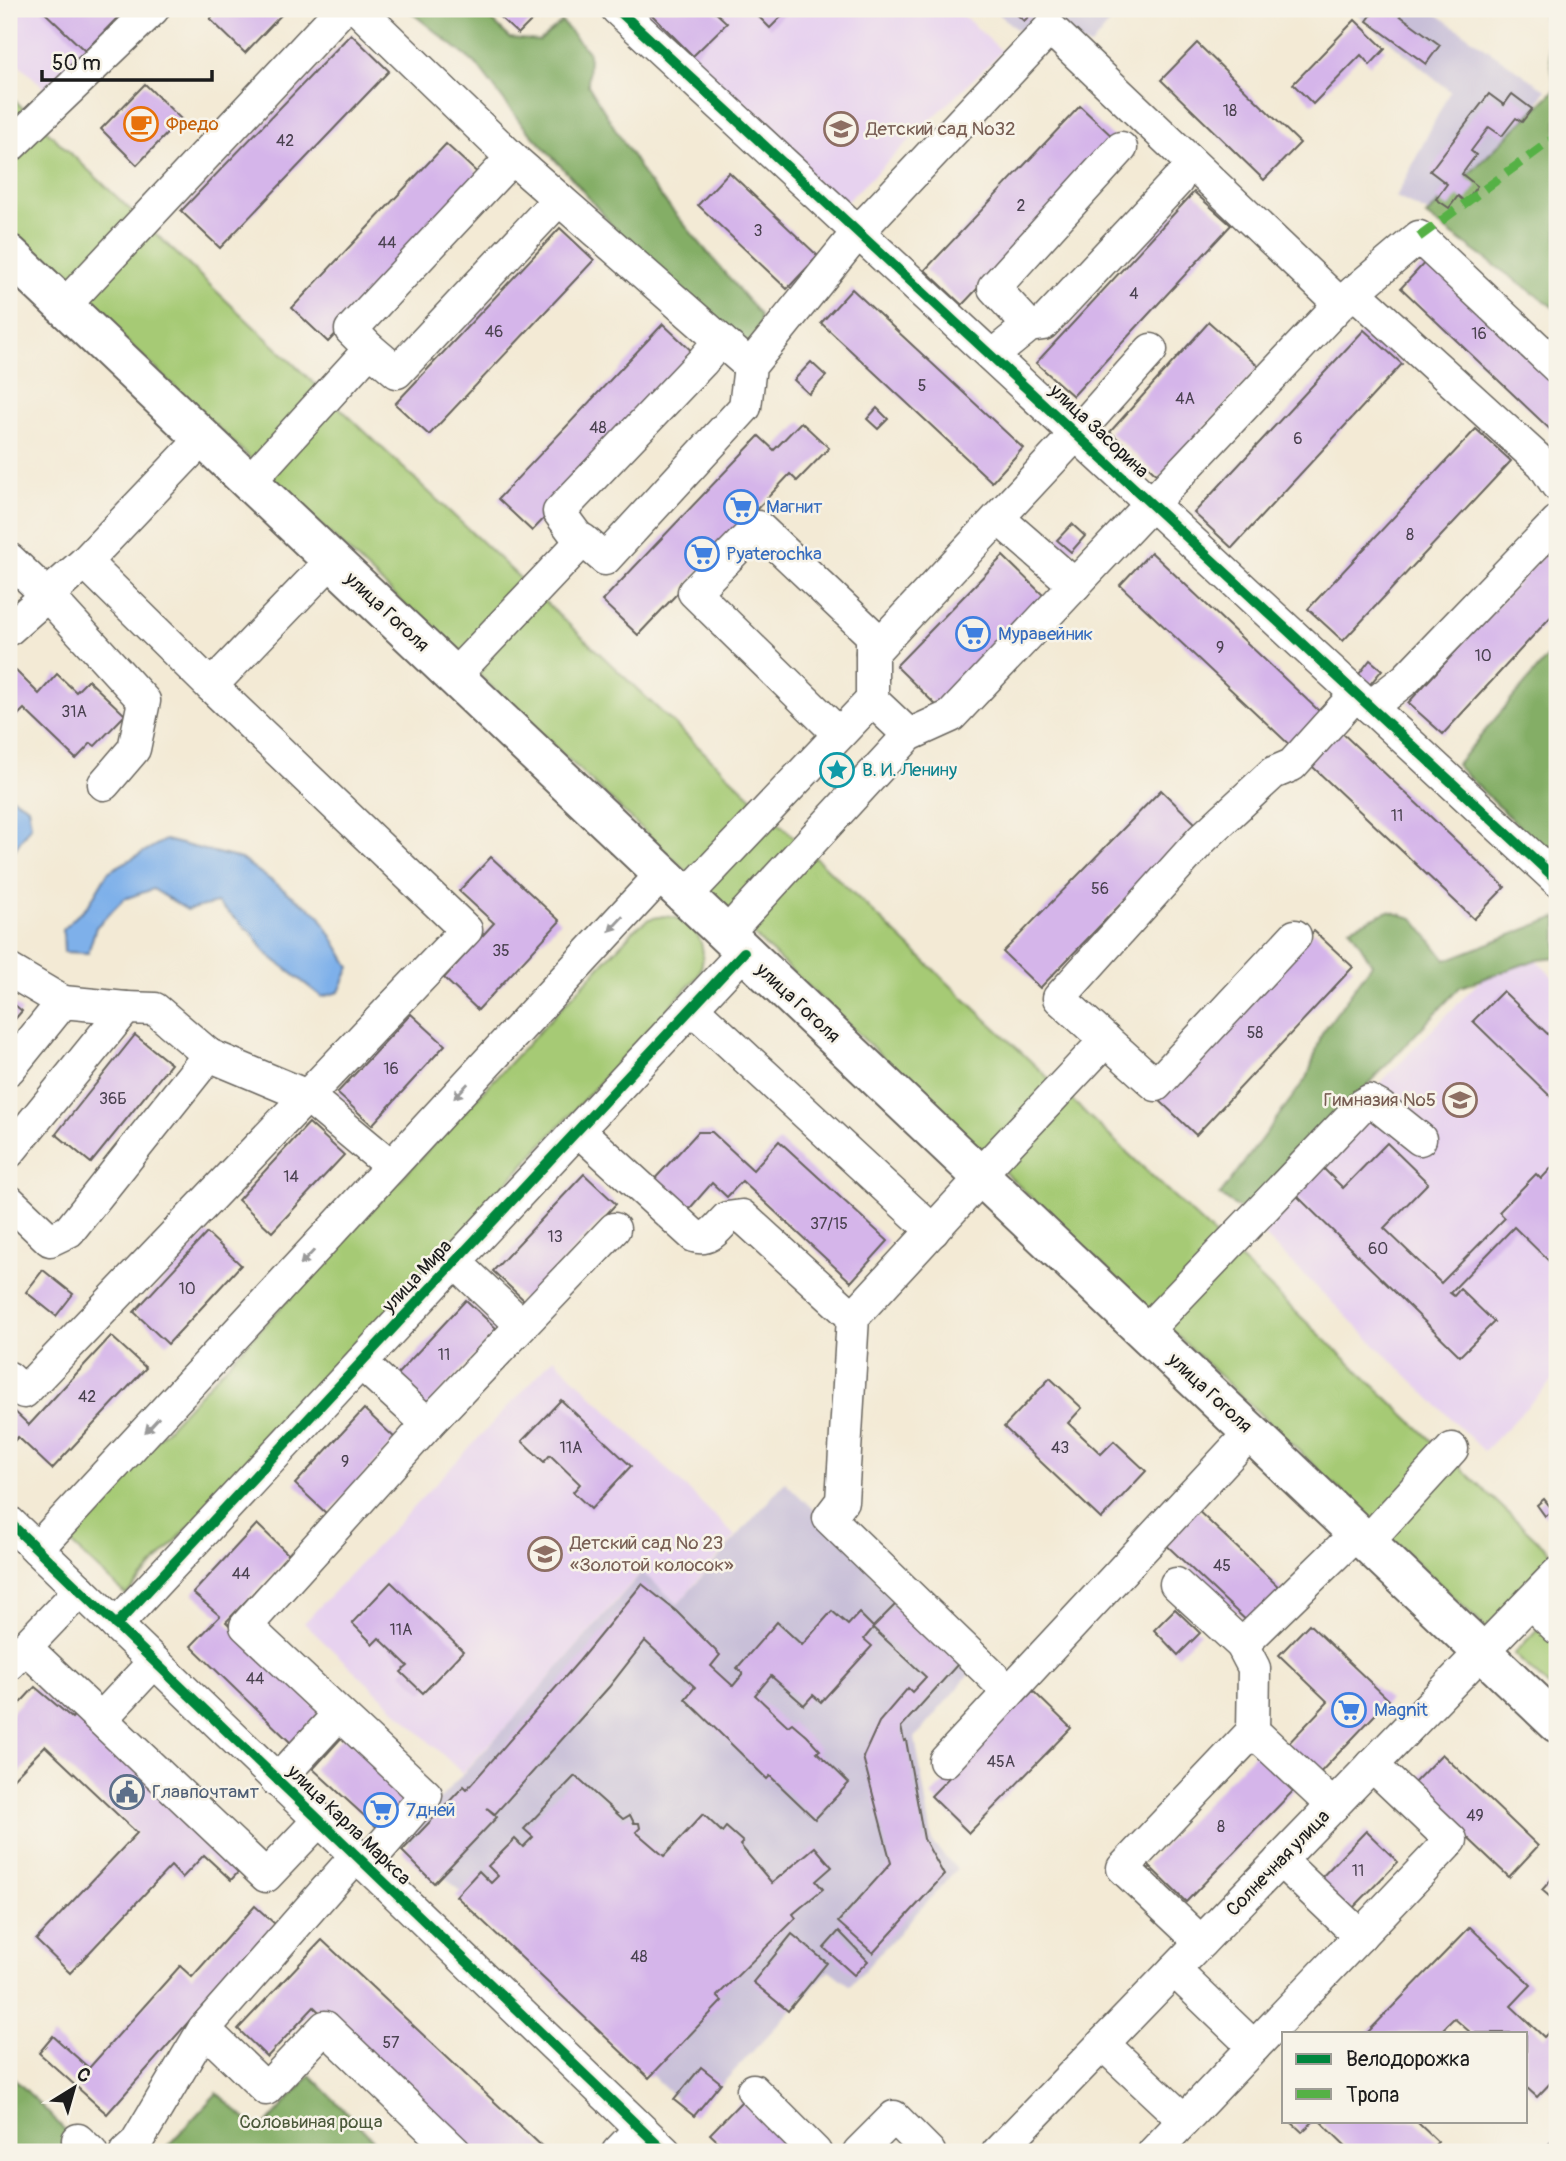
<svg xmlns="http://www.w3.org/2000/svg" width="1566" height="2161" viewBox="0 0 1566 2161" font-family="Pangolin,sans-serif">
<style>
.built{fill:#e7d2ef}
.industrial{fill:#c8bfd8}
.green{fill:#a6ca74;stroke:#617348;stroke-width:2}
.forest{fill:#84ae66;stroke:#506541;stroke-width:2}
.water{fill:#7eb0ea;stroke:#4d6683;stroke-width:2}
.building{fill:#d5b5ea}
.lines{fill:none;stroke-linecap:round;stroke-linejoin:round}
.minor-casing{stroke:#67645d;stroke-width:35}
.major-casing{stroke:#67645d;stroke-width:42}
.minor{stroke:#fff;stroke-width:32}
.major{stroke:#fff;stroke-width:38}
.quiet{stroke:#55b145;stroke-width:9;stroke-dasharray:18 9;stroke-linecap:butt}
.cycleway-casing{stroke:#f7f3e8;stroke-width:15}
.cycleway{stroke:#00873e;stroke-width:10}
.oneway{fill:#999}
.labels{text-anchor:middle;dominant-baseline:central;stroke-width:5;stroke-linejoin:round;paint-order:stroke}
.number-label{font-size:16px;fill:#4a4250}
.food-label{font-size:19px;fill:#c56008;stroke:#f7f3e8;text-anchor:start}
.education-label{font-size:19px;fill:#785e54;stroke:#f7f3e8;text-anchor:start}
.street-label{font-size:19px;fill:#1c1c1c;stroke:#f7f3e8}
.shop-label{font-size:19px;fill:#366cbe;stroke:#f7f3e8;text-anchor:start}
.culture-label{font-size:19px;fill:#0d838f;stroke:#f7f3e8;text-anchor:start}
.service-label{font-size:19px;fill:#4e5e75;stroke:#f7f3e8;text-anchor:start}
.park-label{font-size:19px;fill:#4c593b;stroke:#f7f3e8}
</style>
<rect width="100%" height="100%" fill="#f7f3e8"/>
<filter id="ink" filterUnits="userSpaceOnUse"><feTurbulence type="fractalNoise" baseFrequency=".0143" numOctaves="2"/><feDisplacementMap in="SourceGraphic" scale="14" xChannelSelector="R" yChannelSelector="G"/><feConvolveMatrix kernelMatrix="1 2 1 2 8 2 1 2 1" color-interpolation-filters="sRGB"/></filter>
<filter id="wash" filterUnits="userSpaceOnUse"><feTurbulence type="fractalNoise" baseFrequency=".00686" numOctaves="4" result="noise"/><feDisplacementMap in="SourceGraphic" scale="28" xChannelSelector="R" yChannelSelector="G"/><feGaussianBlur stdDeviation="1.57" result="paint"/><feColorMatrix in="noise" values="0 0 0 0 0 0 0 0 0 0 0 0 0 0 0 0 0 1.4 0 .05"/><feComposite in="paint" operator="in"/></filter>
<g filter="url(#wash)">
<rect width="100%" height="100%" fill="#f3ead5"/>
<g class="built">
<path d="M9,9H138L52,95L9,55Z"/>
<path d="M631,9H956L1002,51L842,206Z"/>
<path d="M1518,942L1557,981V1376L1484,1451L1247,1219Z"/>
<path d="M554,1358L735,1536L678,1604L641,1572L516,1716L462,1773L304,1623Z"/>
</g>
<g class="industrial">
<path d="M993,9H1121L1091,46L1016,29Z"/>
<path d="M1343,9H1429L1546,90L1462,230L1396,197L1450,91L1353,11Z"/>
<path d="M785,1482L975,1667L915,1738L933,1844L957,1869L850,1986L829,1970L693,2115L404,1838L516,1716L642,1572L678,1604Z"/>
</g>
<g class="green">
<path d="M9,95L1555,1557L1487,1629L9,230Z"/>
<path d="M664,916C696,918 711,947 698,976L126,1595L65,1538L636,928L649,919Z"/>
<path d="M1557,1608V1695L1514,1654Z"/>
</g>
<g class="forest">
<path d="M407,9H480L510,38L539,41L562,22L589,53L588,85L647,180L760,315L759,340L737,345L631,248L570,176L521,123L477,65Z"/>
<path d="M1543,9H1557V310L1426,216L1555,90Z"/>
<path d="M1557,646V863L1456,765Z"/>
<path d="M1388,911L1413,918L1446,960L1557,917V957L1538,959L1460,987L1247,1214L1220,1195L1308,1076L1322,1033L1372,964L1350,928Z"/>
<path d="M9,2073L68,2133L71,2152H9Z"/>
<path d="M310,2075L385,2152H162L217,2093L260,2132Z"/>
</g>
<g class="water">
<path d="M9,796L28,807L31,825L9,858Z"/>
<path d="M165,840L241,859L319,915L350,967L339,992L322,997L266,953L251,932L217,903L187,910L153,889L124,899L96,927L88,953L64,952L63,929L89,904L108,872Z"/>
</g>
<g id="blocks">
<g class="building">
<path d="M41,9H116L121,14L85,51Z"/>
<path d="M220,9H281L284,12L245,53L210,19Z"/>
<path d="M491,9H543L518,34Z"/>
<path d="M646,9H712L727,23L693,56Z"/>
<path d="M751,9H789L770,28Z"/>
<path d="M1011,9H1036L1024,21Z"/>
<path d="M1372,9H1398L1395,12L1440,45L1426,64L1367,21L1375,10Z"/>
<path d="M1355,20L1385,49L1370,65L1361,55L1313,104L1293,84Z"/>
<path d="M351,34L389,71L220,248L181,211Z"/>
<path d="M1197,43L1300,143L1264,180L1161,80Z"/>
<path d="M145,84L181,119L137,165L101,129Z"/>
<path d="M1489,94L1504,105L1512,94L1532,109L1522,122L1516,118L1502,136L1489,127L1471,151L1476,155L1462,174L1477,186L1465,202L1458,196L1449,208L1436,199L1447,184L1430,171Z"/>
<path d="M1080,106L1117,141L962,305L925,270Z"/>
<path d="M446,144L483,178L328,342L292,308Z"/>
<path d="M729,172L818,256L787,289L698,205Z"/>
<path d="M1194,192L1231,225L1073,396L1036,363Z"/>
<path d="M560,228L594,260L429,435L395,404Z"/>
<path d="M1429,258L1557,379V436L1401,288Z"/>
<path d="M852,289L1023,448L992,482L821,323Z"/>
<path d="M1209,322L1259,367L1160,477L1110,432Z"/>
<path d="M663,324L698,357L532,531L498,499Z"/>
<path d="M1364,330L1402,364L1232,548L1194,513Z"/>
<path d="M811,362L826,376L809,394L794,380Z"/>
<path d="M877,408L888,419L878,429L867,419Z"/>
<path d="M801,422L829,448L797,481L790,474L638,635L602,601L759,436L774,450Z"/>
<path d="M1476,429L1511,461L1343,641L1308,609Z"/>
<path d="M1072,524L1085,536L1071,552L1057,540Z"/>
<path d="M1557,541V610L1443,734L1408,703Z"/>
<path d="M1151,552L1505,887L1474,919L1120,585Z"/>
<path d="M1003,556L1049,601L942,711L896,666Z"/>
<path d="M1370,660L1382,670L1368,687L1356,678Z"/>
<path d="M9,664L39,694L57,674L76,692L88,680L125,715L95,746L91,743L76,759L24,709L9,724Z"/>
<path d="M1161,790L1197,825L1040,988L1003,952Z"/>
<path d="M491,857L560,921L478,1010L444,978L494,923L459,891Z"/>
<path d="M1314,931L1353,967L1196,1135L1158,1099Z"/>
<path d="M1503,991L1557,1043V1103L1473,1021Z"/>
<path d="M9,1000L22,1011L9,1026Z"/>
<path d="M411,1014L445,1045L372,1125L337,1093Z"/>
<path d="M135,1035L171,1064L91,1163L56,1134Z"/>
<path d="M309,1123L344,1155L272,1232L238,1200Z"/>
<path d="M698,1132H712L753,1170L779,1141L888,1241L851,1282L742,1181L727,1197L712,1183L684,1215L650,1184Z"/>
<path d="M1387,1143L1428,1183L1384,1228L1441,1283L1505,1218L1499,1212L1536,1174L1541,1179L1557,1162V1185L1552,1190L1557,1195V1269L1514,1227L1450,1293L1454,1296L1460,1289L1494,1322L1460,1356L1295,1194L1322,1167L1343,1188Z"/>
<path d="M584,1174L616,1204L525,1301L493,1271Z"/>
<path d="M207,1233L241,1265L168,1344L134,1312Z"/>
<path d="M43,1270L73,1294L56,1316L26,1292Z"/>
<path d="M466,1300L498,1330L423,1410L391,1381Z"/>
<path d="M111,1336L146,1368L52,1469L18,1437L9,1446V1406L29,1425Z"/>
<path d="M1050,1378L1082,1408L1068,1423L1101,1454L1114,1441L1146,1471L1101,1519L1004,1427Z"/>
<path d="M561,1400L631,1466L591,1509L573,1492L580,1484L550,1455L544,1462L522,1441Z"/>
<path d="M364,1409L396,1439L327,1514L295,1484Z"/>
<path d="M1544,1499L1553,1510L1545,1516L1537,1505Z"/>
<path d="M1193,1506L1283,1591L1251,1625L1161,1540Z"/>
<path d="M257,1524L289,1555L226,1622L320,1712L291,1743L191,1646L220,1616L193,1593Z"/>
<path d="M391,1582L463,1651L423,1693L401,1672L408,1666L379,1638L373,1644L352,1623Z"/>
<path d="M642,1584L676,1611L720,1655L711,1666L733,1686L743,1674L737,1668L777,1622L802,1645L832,1611L848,1625L859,1613L873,1627L897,1603L958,1664L901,1727L904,1741L906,1740L924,1839L944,1875L873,1953L838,1922L891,1863L863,1757L879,1722L908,1688L912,1692L926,1677L873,1628L864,1639L872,1646L821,1702L813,1695L804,1705L771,1676L755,1695L788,1726L792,1723L807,1736L820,1750L817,1752L849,1783L815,1819L770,1776L767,1779L685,1699L695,1687L645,1641L609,1687L495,1814L487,1808L497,1817L434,1883L402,1851L464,1786L467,1789L579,1661Z"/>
<path d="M1175,1609L1200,1633L1178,1655L1154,1630Z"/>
<path d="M1309,1624L1389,1700L1314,1779L1283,1749L1328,1702L1279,1655Z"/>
<path d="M35,1687L72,1718L77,1712L243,1867L231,1880L204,1855L182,1878L171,1866L70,1973L36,1940L137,1833L45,1746L9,1783V1715Z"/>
<path d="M1033,1691L1071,1728L969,1833L931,1796Z"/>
<path d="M344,1735L413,1798L382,1832L313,1769Z"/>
<path d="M1256,1752L1295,1789L1186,1902L1147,1864Z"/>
<path d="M1442,1754L1538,1846L1509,1877L1412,1785Z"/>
<path d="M575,1776L623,1819L630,1815L634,1823H639L640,1828L636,1832L664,1856L703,1814L722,1832L726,1827L743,1842L740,1845L772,1883L815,1847L832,1867L816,1881L823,1889L793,1914L796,1918L717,1996L722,2001L649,2078L456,1896L479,1871L491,1883L498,1876L488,1866L515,1839L523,1847L533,1837L524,1829Z"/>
<path d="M1366,1831L1398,1862L1350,1911L1318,1881Z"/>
<path d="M1557,1873V1903L1542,1890Z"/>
<path d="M255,1906L275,1924L107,2114L39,2053L53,2036L89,2068L180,1966L192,1977Z"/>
<path d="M1470,1927L1531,1985L1511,2006L1544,2037L1557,2024V2076L1537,2097L1526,2087V2033H1471L1454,2018L1439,2033H1367Z"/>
<path d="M839,1931L868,1961L854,1975L824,1948Z"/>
<path d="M792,1934L827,1963L788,2011L753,1982Z"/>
<path d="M322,1940L548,2152H465L314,2007L267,2057L238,2029Z"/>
<path d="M701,2067L721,2083L694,2116L674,2100Z"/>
<path d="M742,2101L794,2152H729L710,2134Z"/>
<path d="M1290,2121H1314L1302,2132Z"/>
<path d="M1320,2121H1416L1438,2142L1428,2152H1352Z"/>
<path d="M1557,2136V2152H1541Z"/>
</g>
</g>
</g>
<g filter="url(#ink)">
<use href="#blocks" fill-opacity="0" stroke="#67645d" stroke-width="2"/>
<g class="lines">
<g class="minor-casing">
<g id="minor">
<path d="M358,9L512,158L750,366"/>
<path d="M617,9L1557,880"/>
<path d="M9,147L153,9"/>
<path d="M1354,292L1543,464L1557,485"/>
<path d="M64,306L342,9"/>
<path d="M1029,326L994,288L1121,148"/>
<path d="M370,349L351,330L512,158"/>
<path d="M992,356L1029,326L1043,324L1177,181"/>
<path d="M203,438L85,562L211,686"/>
<path d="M249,482L370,349L397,372L559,199"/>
<path d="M998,518L1075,585"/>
<path d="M576,535L559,512L702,362L720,340"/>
<path d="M9,559L48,596L144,701L134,749L104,784"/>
<path d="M9,629L85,562"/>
<path d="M872,653L1076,434L1151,350"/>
<path d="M454,676L583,540L605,559L745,407L750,366L858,232L1050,28L1340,304"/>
<path d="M1370,707L1406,679L1557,522"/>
<path d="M839,734L694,592L758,527L872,635V700"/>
<path d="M686,896L872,700L909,735"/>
<path d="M726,934L909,735L951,716L1340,304L1419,237L1557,367"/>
<path d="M1295,936L1156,1085L1059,998L1202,839L1273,773L1292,765L1356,694"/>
<path d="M9,970L63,1002"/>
<path d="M126,1008L155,1009L209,1055"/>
<path d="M692,1008L933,1231"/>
<path d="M9,1069L63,1002L126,1008L9,1152"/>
<path d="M578,1130L694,1236C710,1241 717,1228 727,1218L742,1216L853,1317L982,1177"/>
<path d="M979,1175L1106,1040"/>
<path d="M9,1201L50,1240L69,1231L209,1055L307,1096L391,1166"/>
<path d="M455,1262L522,1325"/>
<path d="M853,1317L842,1501L829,1518L1009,1692"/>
<path d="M1145,1332L1362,1105L1369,1101L1380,1107L1420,1139"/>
<path d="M361,1363L428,1424"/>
<path d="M9,1378L24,1392L466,930L211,686L332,560"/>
<path d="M9,1522L665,2152"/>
<path d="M1367,1542L1452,1449"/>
<path d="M37,1549L662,874"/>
<path d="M1176,1584L1242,1645L1254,1668L1253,1731"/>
<path d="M1530,1602L1557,1628"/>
<path d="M116,1625L744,952"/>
<path d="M1242,1645L1357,1533"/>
<path d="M25,1647L266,1876L319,1820"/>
<path d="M9,1664L80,1590"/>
<path d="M101,1719L154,1662"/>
<path d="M945,1761L1251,1432"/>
<path d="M277,1781L339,1714"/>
<path d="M1280,1860L1360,1936"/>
<path d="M365,1865L426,1795L246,1626L428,1424L614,1229"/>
<path d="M1201,1942L1123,1868L1253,1731L1333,1806"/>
<path d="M1174,1970L1254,2047"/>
<path d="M204,2029L266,2089L325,2027L455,2152"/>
<path d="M1103,2044L1184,2120"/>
<path d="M753,2090L815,2152"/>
<path d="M78,2140L91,2152"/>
<path d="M126,2152L136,2143L204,2029L356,1856"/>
<path d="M618,2152L640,2129"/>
<path d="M859,2152L894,2117L929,2152"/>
<path d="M998,2152L1557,1574"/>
<path d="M1154,2152L1451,1840L1372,1765"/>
</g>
</g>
<g class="major-casing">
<path id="major" d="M9,254L1557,1723"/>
</g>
<use href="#minor" class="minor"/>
<use href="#major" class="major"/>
<path class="quiet" d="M1419,237L1557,136"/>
<g class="cycleway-casing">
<g id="cycleway">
<path d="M617,9L1557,880"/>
<path d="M9,1522L665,2152"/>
<path d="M116,1625L744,952"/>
</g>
</g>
<use href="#cycleway" class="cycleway"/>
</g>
<defs><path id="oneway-solid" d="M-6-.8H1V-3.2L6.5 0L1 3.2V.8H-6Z" transform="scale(1.75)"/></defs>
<g class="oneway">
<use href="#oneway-solid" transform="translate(616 924) rotate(133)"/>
<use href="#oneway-solid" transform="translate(461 1091) rotate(133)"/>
<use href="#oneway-solid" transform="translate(307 1258) rotate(133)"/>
<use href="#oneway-solid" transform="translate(152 1425) rotate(133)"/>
</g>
</g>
<defs>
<g id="cafe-ring" transform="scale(1.75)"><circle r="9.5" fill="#f7f3e8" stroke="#e8710a" stroke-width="1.5"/><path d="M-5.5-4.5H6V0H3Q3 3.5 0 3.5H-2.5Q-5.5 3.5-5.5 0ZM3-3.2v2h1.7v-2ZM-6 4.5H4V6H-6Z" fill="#e8710a"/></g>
<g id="school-ring" transform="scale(1.75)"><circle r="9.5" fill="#f7f3e8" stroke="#8d6e63" stroke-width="1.5"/><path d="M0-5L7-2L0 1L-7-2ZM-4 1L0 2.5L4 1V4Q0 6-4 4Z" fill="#8d6e63"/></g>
<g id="supermarket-ring" transform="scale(1.75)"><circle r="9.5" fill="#f7f3e8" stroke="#3f7fe0" stroke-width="1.5"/><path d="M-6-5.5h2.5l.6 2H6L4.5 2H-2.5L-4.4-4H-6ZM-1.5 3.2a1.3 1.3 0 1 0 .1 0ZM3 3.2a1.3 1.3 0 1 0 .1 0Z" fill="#3f7fe0"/></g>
<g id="sight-ring" transform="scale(1.75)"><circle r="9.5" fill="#f7f3e8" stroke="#0f9aa8" stroke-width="1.5"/><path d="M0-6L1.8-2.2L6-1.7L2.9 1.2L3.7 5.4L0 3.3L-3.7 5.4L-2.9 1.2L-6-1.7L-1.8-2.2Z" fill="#0f9aa8"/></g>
<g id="civic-ring" transform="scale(1.75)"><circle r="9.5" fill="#f7f3e8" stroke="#5c6f8a" stroke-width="1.5"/><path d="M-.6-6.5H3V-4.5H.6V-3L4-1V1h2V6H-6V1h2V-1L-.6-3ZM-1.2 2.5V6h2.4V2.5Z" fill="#5c6f8a"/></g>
</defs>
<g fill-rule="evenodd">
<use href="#cafe-ring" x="141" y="124"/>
<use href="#school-ring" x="841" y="129"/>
<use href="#supermarket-ring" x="741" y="507"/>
<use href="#supermarket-ring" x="702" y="554"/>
<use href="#supermarket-ring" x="973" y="634"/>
<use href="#sight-ring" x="837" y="770"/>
<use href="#school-ring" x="1460" y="1100"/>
<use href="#school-ring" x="545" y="1554"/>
<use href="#supermarket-ring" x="1349" y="1710"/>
<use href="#civic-ring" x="127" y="1792"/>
<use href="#supermarket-ring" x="381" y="1810"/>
</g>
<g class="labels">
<g class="number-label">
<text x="1230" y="111">18</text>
<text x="285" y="141">42</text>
<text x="1021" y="206">2</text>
<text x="758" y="231">3</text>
<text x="387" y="243">44</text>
<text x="1134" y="294">4</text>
<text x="494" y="332">46</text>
<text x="1479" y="334">16</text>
<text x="922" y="386">5</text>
<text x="1185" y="399">4А</text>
<text x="598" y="428">48</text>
<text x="1298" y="439">6</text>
<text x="1410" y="535">8</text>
<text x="1220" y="648">9</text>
<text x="1483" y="656">10</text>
<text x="74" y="712">31А</text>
<text x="1397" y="816">11</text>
<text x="1100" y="889">56</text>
<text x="501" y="951">35</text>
<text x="1255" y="1033">58</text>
<text x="391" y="1069">16</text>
<text x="113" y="1099">36Б</text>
<text x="291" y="1177">14</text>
<text x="829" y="1224">37/15</text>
<text x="555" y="1237">13</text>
<text x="1378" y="1249">60</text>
<text x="187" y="1289">10</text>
<text x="444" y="1355">11</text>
<text x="87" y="1397">42</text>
<text x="571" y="1448">11А</text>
<text x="1060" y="1448">43</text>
<text x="345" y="1462">9</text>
<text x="1222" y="1566">45</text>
<text x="241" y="1574">44</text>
<text x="401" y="1630">11А</text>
<text x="255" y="1679">44</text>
<text x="1001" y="1762">45А</text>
<text x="1475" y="1816">49</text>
<text x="1221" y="1827">8</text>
<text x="1358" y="1871">11</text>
<text x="639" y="1957">48</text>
<text x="391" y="2043">57</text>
</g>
<g class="food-label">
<text x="166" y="124">Фредо</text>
</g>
<g class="education-label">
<text x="866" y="129">Детский сад №32</text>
<text x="1436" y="1100" text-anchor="end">Гимназия №5</text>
<text x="570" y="1543">Детский сад № 23<tspan x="570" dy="22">«Золотой колосок»</tspan></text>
</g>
<g class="street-label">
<text transform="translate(1099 431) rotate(43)">улица Засорина</text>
<text transform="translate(387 612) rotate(43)">улица Гоголя</text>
<text transform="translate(798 1003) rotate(43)">улица Гоголя</text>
<text transform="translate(417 1276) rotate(-47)">улица Мира</text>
<text transform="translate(1210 1393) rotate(43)">улица Гоголя</text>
<text transform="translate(349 1825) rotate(44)">улица Карла Маркса</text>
<text transform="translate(1278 1863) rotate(-46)">Солнечная улица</text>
</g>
<g class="shop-label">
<text x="766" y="507">Магнит</text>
<text x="726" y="554">Pyaterochka</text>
<text x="998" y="634">Муравейник</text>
<text x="1374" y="1710">Magnit</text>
<text x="406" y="1810">7дней</text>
</g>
<g class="culture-label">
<text x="862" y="770">В. И. Ленину</text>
</g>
<g class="service-label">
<text x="152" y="1792">Главпочтамт</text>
</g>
<g class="park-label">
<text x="311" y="2122">Соловьиная роща</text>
</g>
</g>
<rect width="1566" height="2161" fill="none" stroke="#f7f3e8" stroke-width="35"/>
<rect x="1282" y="2032" width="245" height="91" fill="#f7f3e8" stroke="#9f9d96" stroke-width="2"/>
<rect x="1296" y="2054" width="35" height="10" fill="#00873e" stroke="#9f9d96" stroke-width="2"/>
<text x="1346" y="2066" font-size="21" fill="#1c1c1c">Велодорожка</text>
<rect x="1296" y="2089" width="35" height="10" fill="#55b145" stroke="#9f9d96" stroke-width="2"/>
<text x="1346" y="2102" font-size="21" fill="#1c1c1c">Тропа</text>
<g transform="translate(74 2088) rotate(37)" stroke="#f7f3e8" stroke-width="5" paint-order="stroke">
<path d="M0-5L12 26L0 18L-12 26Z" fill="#1c1c1c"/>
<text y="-10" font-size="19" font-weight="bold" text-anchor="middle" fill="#1c1c1c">С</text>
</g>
<path d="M42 70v10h170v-10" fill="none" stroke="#1c1c1c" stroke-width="3.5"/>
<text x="52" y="70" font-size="21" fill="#1c1c1c" stroke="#f7f3e8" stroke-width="5" paint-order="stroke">50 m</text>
</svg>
